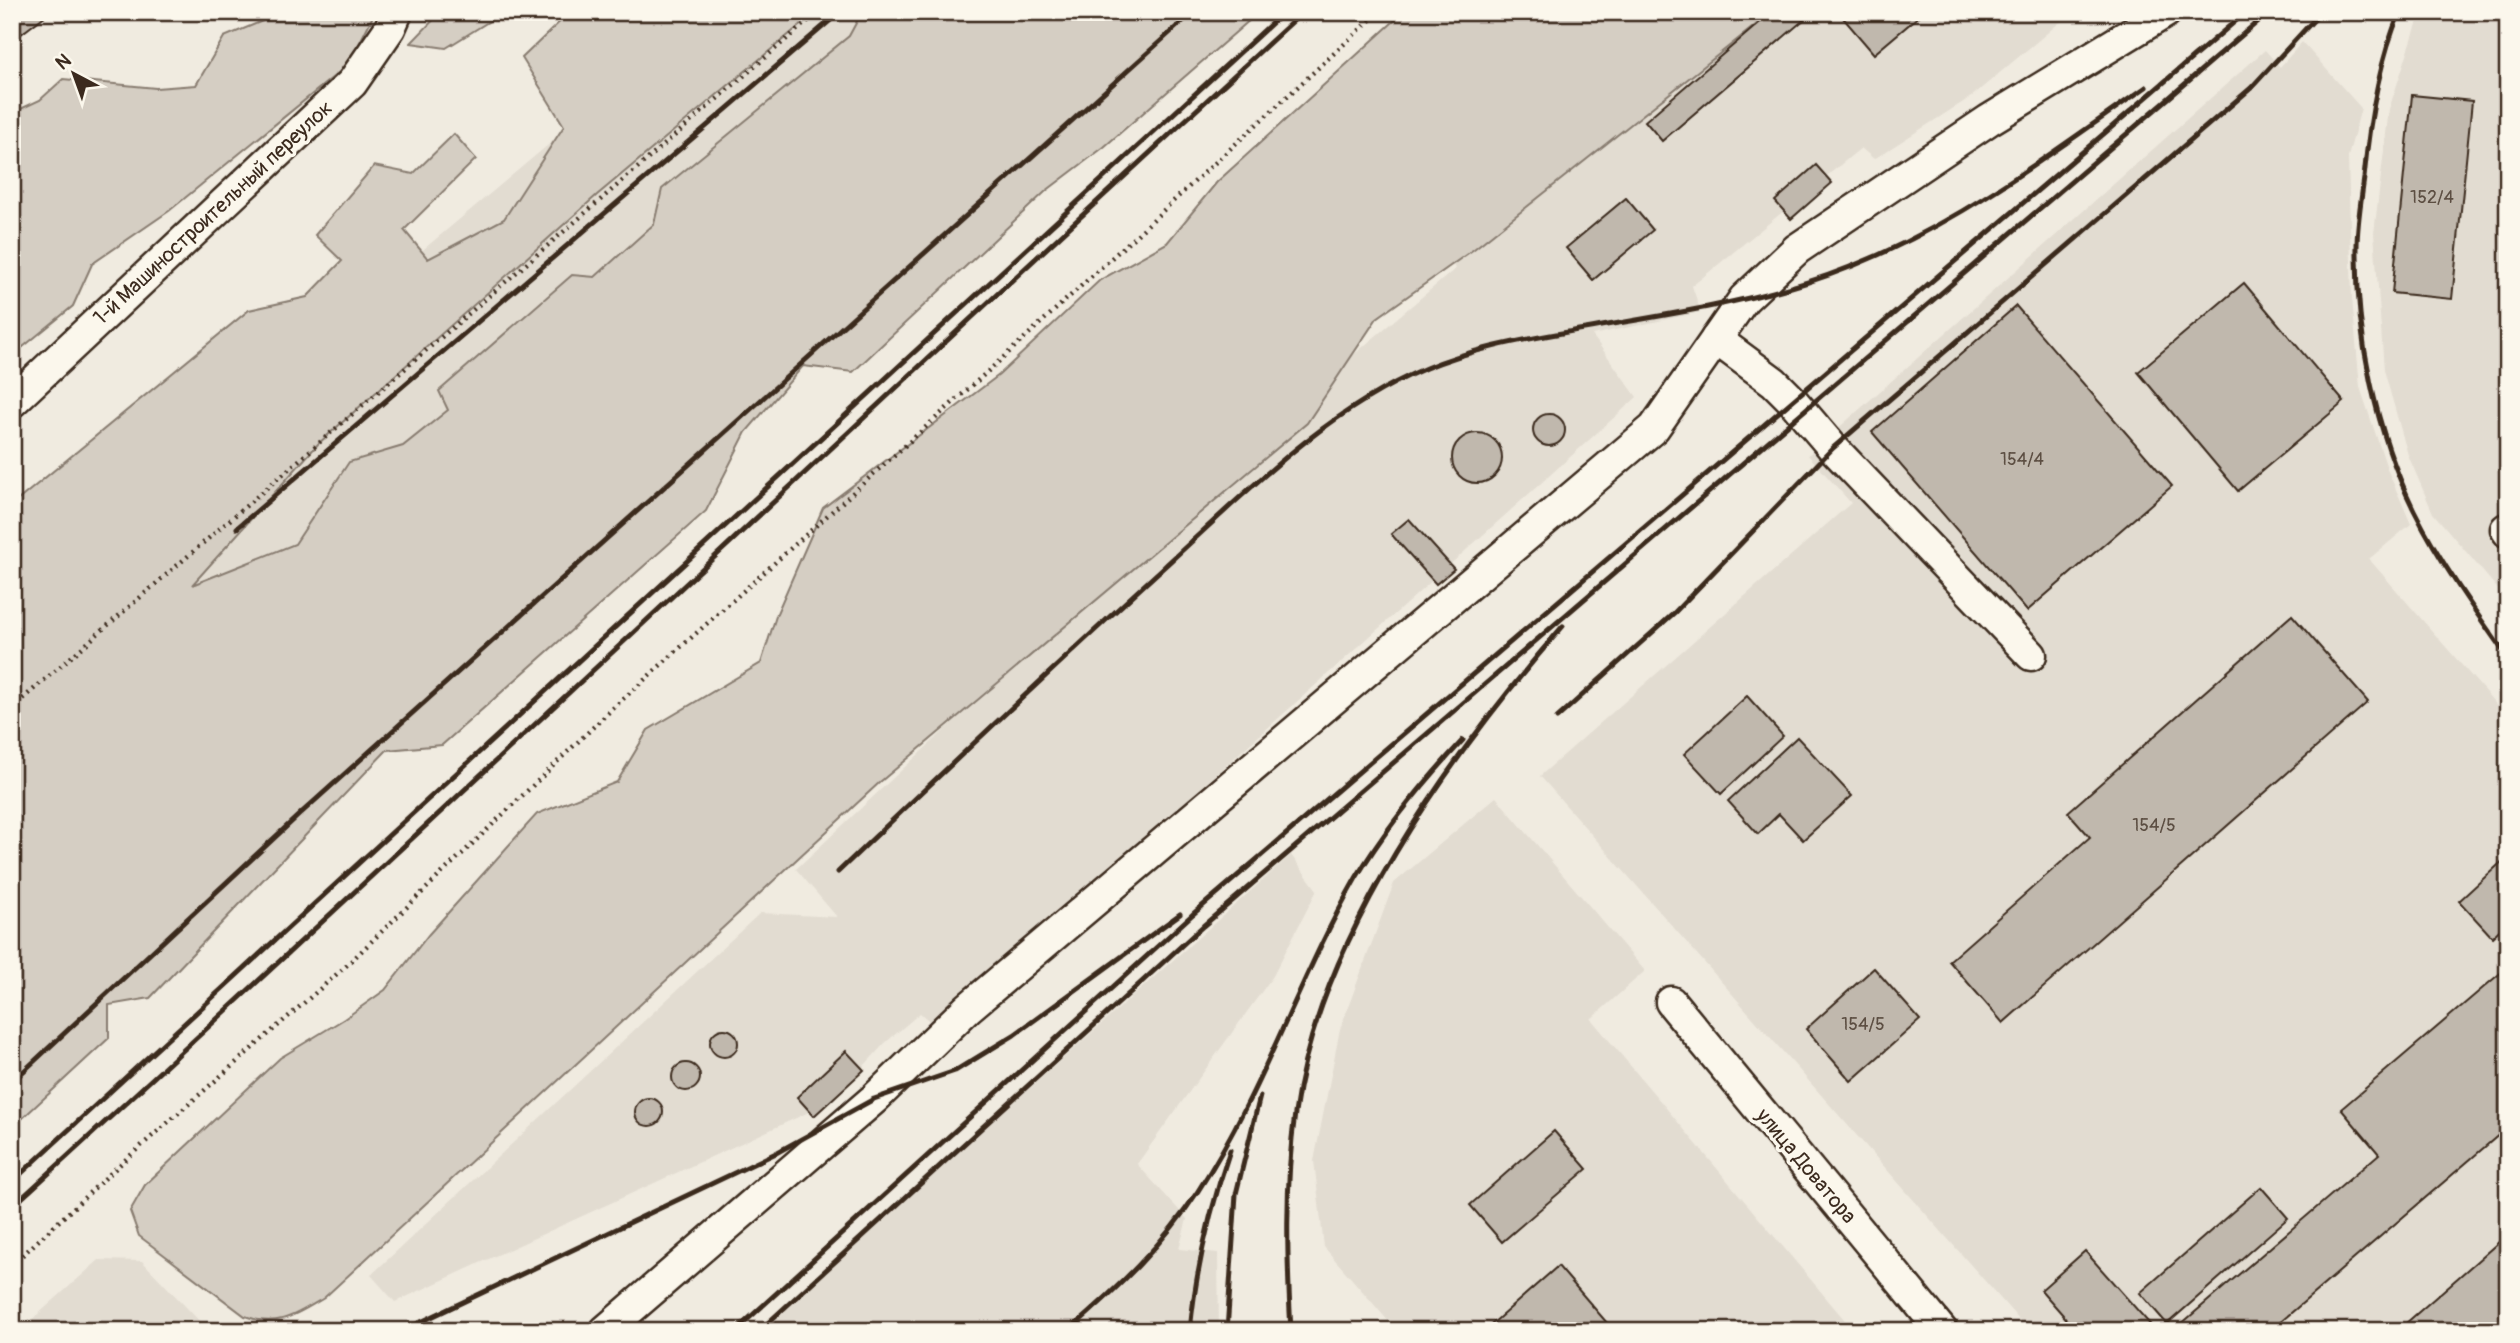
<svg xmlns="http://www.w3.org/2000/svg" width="2520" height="1343" viewBox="0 0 2520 1343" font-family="Pangolin,sans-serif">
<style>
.built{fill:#e2dcd1}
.green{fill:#d5cec3;stroke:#887c70;stroke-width:2}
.building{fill:#c0b8ad;stroke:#3b2a1e;stroke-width:2}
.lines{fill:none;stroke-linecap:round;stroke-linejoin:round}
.minor-casing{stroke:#3b2a1e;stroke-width:35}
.path{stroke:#3b2a1e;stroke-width:4.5;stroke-dasharray:2 5;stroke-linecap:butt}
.minor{stroke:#fbf7ec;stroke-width:30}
.rail{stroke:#3b2a1e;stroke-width:5}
.labels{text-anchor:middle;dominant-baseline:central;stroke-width:7;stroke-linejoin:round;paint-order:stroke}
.number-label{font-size:18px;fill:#5c4e42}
.street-label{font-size:21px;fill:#3b2a1e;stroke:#fbf7ec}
</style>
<rect width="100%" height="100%" fill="#f0ebe0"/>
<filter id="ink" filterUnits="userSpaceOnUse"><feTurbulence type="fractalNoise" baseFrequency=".0143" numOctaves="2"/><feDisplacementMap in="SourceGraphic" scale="14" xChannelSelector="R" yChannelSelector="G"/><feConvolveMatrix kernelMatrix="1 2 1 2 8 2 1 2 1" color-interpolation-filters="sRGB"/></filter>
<g filter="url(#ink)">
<g class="built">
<path d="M707,12H959L55,753L12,594Z"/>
<path d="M1752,12H2072L1971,97L1874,159L1861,148L1692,286L1701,312L1592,335L1637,397L935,1026L920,1013L885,1043L831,1102L395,1302L371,1275L760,913L837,917L796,869L1267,428L1455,269L1452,262Z"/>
<path d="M2421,12H2508V601L2433,513L2408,455L2384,370L2374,233L2389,109Z"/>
<path d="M2302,42L2361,108L2348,157L2352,298L2360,387L2388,471L2411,524L2369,559L2508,718V1331H2029L1540,776L1851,503L1808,455L2265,50L2280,67Z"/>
<path d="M1496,797L1645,971L1591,1019L1854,1331H1397L1324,1247L1314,1161L1340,1029L1394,883Z"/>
<path d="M1291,855L1317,890L1273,976L1137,1164L1187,1219L1179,1249L1218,1253L1219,1331H757Z"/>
<path d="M99,1260L142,1261L209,1331H19Z"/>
</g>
<g class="green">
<path d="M284,12H375L349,64L169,211L92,264L73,306L12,356V113L40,100L63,79L156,88L196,85L224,37Z"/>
<path d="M441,12H504L446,48L411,43Z"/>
<path d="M570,12H816L597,195L318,444L192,585L295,544L349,462L403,446L448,410L439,391L572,275L595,277L654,224L662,189L849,36L862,12H1259L1104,147L1046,191L853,372L803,366L746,432L706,511L442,745L387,750L150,998L109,1005V1038L12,1128V505L249,310L307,297L342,261L315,235L374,166L413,174L454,134L476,159L404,230L428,259L504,219L564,126L522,58Z"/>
<path d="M1404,12H1772L1474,249L1377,318L1307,423L880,782L324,1298C297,1314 277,1329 245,1316L139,1236L130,1211L145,1185L280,1058L344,1019L385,990L429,934L537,814L617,782L648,730L761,663L777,613L823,508L999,375L1100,280L1167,243L1217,182Z"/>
</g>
<g class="building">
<path d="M12,12H50L12,41Z"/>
<path d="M1772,12H1813L1662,141L1645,121Z"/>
<path d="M1838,12H1916L1919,16L1874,54Z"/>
<path d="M2412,95L2472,101L2452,299L2392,293Z"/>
<path d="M1816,165L1832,183L1791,219L1775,201Z"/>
<path d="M1626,198L1653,230L1593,280L1566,248Z"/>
<path d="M2244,283L2344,402L2238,491L2138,372Z"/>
<path d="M2016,306L2172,486L2027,611L1872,432Z"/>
<circle cx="1549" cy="430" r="16"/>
<circle cx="1477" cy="458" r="25"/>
<path d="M1409,519L1454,569L1436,584L1391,534Z"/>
<path d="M2292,615L2368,702L2003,1023L1949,961L2090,837L2068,812Z"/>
<path d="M1747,696L1783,736L1721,794L1684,754Z"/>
<path d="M1797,737L1852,796L1803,840L1779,814L1758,834L1728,801Z"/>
<path d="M2508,856V922L2492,937L2459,901Z"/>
<path d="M1874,968L1920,1020L1851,1081L1806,1029Z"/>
<path d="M2504,970L2508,974V1127L2270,1331H2173L2379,1154L2341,1109Z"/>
<circle cx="724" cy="1043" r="14"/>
<path d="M846,1051L864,1070L814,1116L797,1097Z"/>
<circle cx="686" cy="1077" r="14"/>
<circle cx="649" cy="1112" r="14"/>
<path d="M1554,1131L1587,1169L1502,1242L1470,1205Z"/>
<path d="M2261,1187L2288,1218L2167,1324L2140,1293Z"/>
<path d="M2508,1234V1331H2397Z"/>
<path d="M2085,1251L2156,1331H2077L2041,1290Z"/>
<path d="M1558,1266L1614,1331H1484Z"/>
</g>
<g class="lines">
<g class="minor-casing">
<g id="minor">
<path d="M1716,339L1774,382L1792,400L1833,448L2031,655"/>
<path d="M12,402L352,83L390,28L397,12"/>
<path d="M2506,529L2508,532"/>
<path d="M1671,1002L1942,1331"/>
<path d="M605,1331L874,1099L968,1008L1654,428L1744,299L1797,249L1989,120L2166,12"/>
</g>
</g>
<g class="path">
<path d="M12,708L818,12"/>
<path d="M12,1265L116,1168L346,966L613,708L1006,355L1379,12"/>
</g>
<use href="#minor" class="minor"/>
<g class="rail">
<path d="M2400,12C2378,63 2369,123 2364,178C2361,201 2357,224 2357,247C2356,335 2375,431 2414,510C2440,562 2474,610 2508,658"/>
<path d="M237,528L840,12"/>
<path d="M1557,718L1674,613L1833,448L2251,88L2321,12"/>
<path d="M838,872C946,769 1054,667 1164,567C1244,494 1325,411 1426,368C1469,350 1516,341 1562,333C1644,318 1728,307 1808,282C1935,242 2038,162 2146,87"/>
<path d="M12,1082L300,814L1193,12"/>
<path d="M12,1182L1284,12"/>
<path d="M12,1207C446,812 870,408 1303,12"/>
<path d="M402,1331L776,1153L874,1099L955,1071L1014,1035L1180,914"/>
<path d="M735,1331L1193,914L2246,12"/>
<path d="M759,1331L1203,926L2269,12"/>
<path d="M1068,1331C1116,1290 1164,1244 1198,1191C1262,1093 1298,980 1356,878C1386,827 1423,783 1463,740"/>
<path d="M1190,1331C1196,1269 1210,1209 1230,1150"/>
<path d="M1227,1331L1236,1194L1260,1096"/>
<path d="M1291,1331C1287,1259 1285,1185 1295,1113C1318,940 1450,756 1563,626"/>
</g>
</g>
</g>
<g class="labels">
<g class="number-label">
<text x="2432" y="197">152/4</text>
<text x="2022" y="459">154/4</text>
<text x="2154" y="825">154/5</text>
<text x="1863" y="1024">154/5</text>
</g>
<g class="street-label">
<text transform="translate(213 213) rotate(-43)">1-й Машиностроительный переулок</text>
<text transform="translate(1806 1166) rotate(50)">улица Доватора</text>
</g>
</g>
<rect width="2520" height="1343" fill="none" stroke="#fbf7ec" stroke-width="42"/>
<rect x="21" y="21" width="2478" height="1301" fill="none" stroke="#3b2a1e" stroke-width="2.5" filter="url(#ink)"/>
<g transform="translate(74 74) rotate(319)" stroke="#fbf7ec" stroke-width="5" paint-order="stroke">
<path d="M0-5L12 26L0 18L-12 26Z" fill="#3b2a1e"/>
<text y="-10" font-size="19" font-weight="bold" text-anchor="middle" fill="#3b2a1e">N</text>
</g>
</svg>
